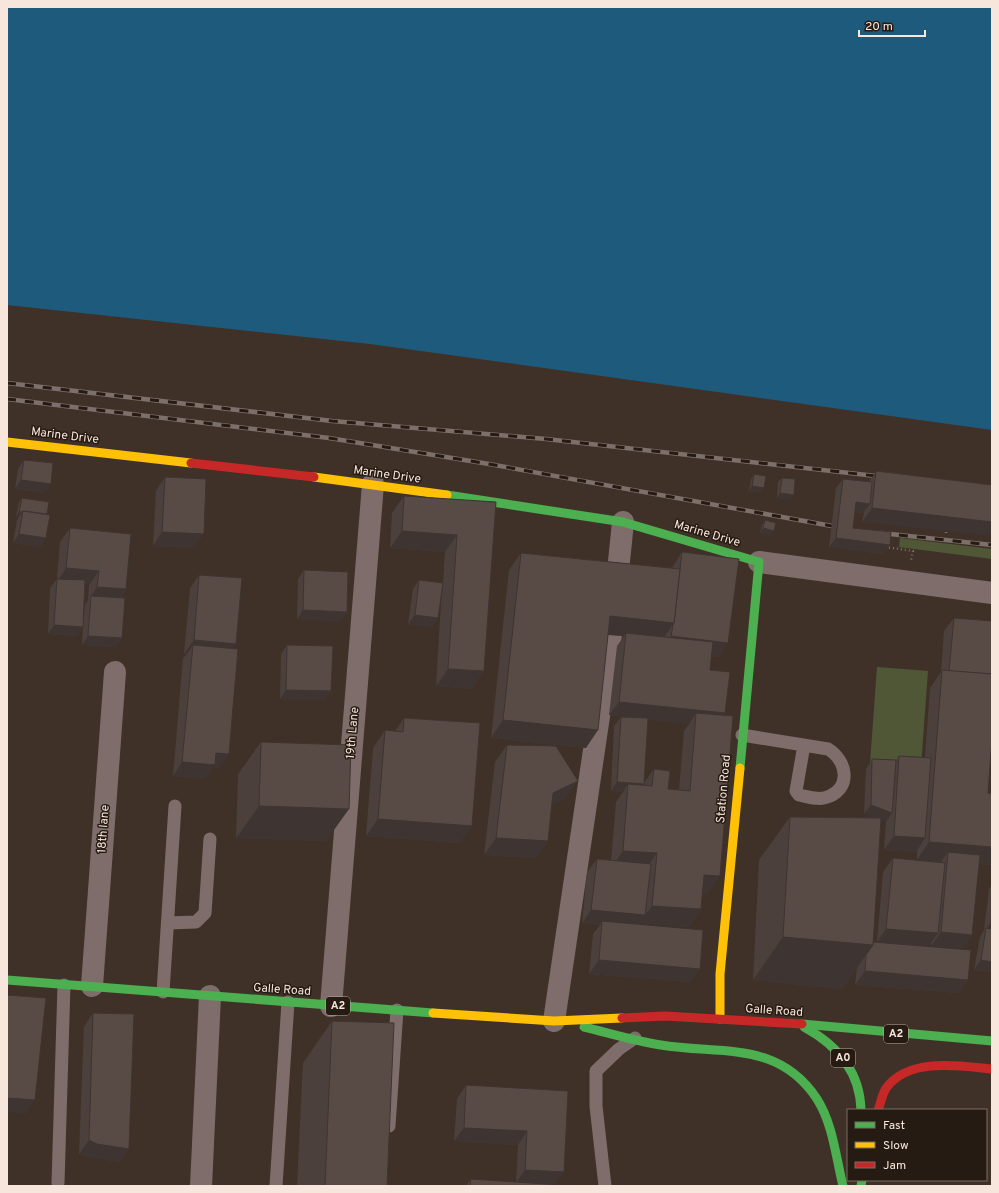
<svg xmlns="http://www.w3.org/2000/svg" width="999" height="1193" viewBox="0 0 999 1193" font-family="Overpass,sans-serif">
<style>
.green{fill:#505737}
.water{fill:#1e5a7c}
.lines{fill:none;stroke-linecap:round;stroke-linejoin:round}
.path{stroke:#7c6f6b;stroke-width:2.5;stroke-dasharray:1 3;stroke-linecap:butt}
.lane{stroke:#7f6d6b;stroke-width:13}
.street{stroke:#7f6d6b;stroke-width:22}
.fast{stroke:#4caf50;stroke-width:9}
.slow{stroke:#ffc107;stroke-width:9}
.jam{stroke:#c62828;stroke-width:9}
.rail-casing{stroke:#7d6f6c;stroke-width:4.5}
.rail{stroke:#261b13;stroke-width:3;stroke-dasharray:9;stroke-linecap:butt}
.wall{fill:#4c403c;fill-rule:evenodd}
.shaded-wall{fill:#3e3431}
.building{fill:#584b46;stroke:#3e3431}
.labels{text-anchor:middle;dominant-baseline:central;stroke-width:3;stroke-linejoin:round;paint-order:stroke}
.shield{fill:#261b13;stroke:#b8a99f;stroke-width:1}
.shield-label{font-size:11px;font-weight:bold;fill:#f7e6db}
.street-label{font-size:12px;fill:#f7e6db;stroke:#261b13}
</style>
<rect width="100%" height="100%" fill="#3f3127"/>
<g class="green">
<path d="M900,538L992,549V559L899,547Z"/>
<path d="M877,667L928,671L921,767L870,763Z"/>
</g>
<path class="water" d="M7,7H992V430L370,344L7,305Z"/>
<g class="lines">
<g class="path">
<path d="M946,533V531"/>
<path d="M885,547L913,551L911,560"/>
</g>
<g class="lane">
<path d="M742,735L828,749C846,760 852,786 830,796C820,801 809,797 799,795L796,791L804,745"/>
<path d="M168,923L196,922L205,913L210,839"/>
<path d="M163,992L175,806"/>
<path d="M389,1126L397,1010"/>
<path d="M58,1183L64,985"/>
<path d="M276,1186L288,1002"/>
<path d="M605,1186L596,1106V1071L619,1049L635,1038"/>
</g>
<g class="street">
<path d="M759,562L992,593"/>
<path d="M617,581L623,522"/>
<path d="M92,986L115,672"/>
<path d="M331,1006L373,484"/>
<path d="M554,1021L611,635"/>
<path d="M201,1186L210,996"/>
</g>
<g class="fast">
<path d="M447,495L623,522L759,562L740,768"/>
<path d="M7,980L433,1013"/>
<path d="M802,1024L992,1041"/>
<path d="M584,1027C609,1033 635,1041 661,1045C721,1055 778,1040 817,1099C833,1124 836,1158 843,1186"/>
<path d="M804,1027C837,1045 860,1071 861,1110"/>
<path d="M861,1186L862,1180"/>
</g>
<g class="slow">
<path d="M7,442L191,463"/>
<path d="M314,477L447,495"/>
<path d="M433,1013L554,1021L622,1018"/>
<path d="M720,1019V974L740,768"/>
</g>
<g class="jam">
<path d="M191,463L314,477"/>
<path d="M622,1018L665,1016L802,1024"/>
<path d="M878,1110C881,1103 882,1093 887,1087C910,1057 960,1066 992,1069"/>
</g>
<g class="rail-casing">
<g id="rail">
<path d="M7,383L332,421L546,439L885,477"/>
<path d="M7,399L329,438L489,464L843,528"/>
<path d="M881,533L992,545"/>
</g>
</g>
<use href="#rail" class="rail"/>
</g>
<g class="wall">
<path d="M24,460L44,493L15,489L18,469Z"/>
<path d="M876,471L992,485L862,522L864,513H863L855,512L853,528L890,545L883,554L829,547L836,488L843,479L869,482Z"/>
<path d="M754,474L761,493L749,491L751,479Z"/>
<path d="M165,477L194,548L153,546L156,491Z"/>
<path d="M782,478L790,499L777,498L778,482Z"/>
<path d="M404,496L496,502L472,689L436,686L442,587L438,618L432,627L408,624L413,589L419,580L443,583L445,552L390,548L392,513Z"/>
<path d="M22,498L47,514L46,538L40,547L13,543L17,520L19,517L16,516L19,502Z"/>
<path d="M765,520L771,536L760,533L762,525Z"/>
<path d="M70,528L126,589L121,598L116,647L82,645L83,627L77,636L48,634L50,588L57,579L60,542ZM85,584L89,585L88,600L85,605L83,627Z"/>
<path d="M682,552L719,657L711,656L710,670L723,716L708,894L702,893L701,909L689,927L640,923L639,924L700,969L690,982L589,974L593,934L600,925L582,923L587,872L597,859L611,860L616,802L623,792L611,791L614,726L621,717L634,718L609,715L617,646L624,636L608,635L586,748L491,738L509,570L521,553L672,568L673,566ZM648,719L689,724L684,731L679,790L668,789L654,769L644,783Z"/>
<path d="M304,570L347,612L341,621L297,619L298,579Z"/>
<path d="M199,575L233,649L229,754L219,768L213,767L205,779L173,776L183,658L187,654H184L190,588Z"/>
<path d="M954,618L988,793L992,865L979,864L972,935L963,948L931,946V943L929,946L877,942L883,872L893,858L941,862L917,860V850L916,852L884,850L886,821L881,820L873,942L959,993L855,985L857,968L842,989L753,980L759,860L790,817L876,818L864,814L866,769L872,759L896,760L899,756L925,757L930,688L941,672L944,631Z"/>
<path d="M287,645L325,700L280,699L281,654Z"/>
<path d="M404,718L460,843L366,836L373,748L385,730L395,731Z"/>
<path d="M261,742L326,841L236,838L238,774Z"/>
<path d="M507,745L566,798L551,805L548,841L536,858L484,855L495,762Z"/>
<path d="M992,885V972L974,970L980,937L984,930L989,889Z"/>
<path d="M93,1013L120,1162L88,1157L79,1154L84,1027Z"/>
<path d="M332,1021L387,1186H297L303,1063Z"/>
<path d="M466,1085L568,1091L555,1185L575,1186H466L471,1179L516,1182L518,1145L454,1141L457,1099Z"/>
</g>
<g class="shaded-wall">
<path d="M21,480L51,484L44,493L15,489Z"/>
<path d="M752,486L764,488L761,493L749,491Z"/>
<path d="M780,493L794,495L790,499L777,498Z"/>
<path d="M856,502L870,504L863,513L850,511Z"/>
<path d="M872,508L992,522V536L862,522Z"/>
<path d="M19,512H22L19,517L16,516Z"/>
<path d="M763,528L774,531L771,536L760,533Z"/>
<path d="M402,531L457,535L445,552L390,548Z"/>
<path d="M162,532L204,534L194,548L153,546Z"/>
<path d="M19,534L46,538L40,547L13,543Z"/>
<path d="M836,538L890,545L883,554L829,547Z"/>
<path d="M66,568L99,571L89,585L57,582Z"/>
<path d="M97,587L126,589L117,603L91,596Z"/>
<path d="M303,610L347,612L341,621L297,619Z"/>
<path d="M415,615L438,618L432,627L408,624Z"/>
<path d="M610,616L674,623L662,640L626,633L624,636L598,634Z"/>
<path d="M54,625L83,627L77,636L48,634Z"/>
<path d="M88,636L122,638L116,647L82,645Z"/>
<path d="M671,636L728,643L719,657L662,649Z"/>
<path d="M194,640L236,644L227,657L193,645L187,654H184Z"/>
<path d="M448,669L484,671L472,689L436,686Z"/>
<path d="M286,690L331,691L325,700L280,699Z"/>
<path d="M619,702L725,713L716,727L696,713L689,724L609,715Z"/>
<path d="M503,720L598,730L586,748L491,738Z"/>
<path d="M216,753L229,754L219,768L213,767L205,779L173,776L182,762Z"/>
<path d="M578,781L566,798L540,811L553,793Z"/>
<path d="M617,782L644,784L637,793L628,784L623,792L611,791Z"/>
<path d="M871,805L892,813L886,822L864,814Z"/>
<path d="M259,806L349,809L326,841L236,838Z"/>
<path d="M378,819L472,826L460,843L366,836Z"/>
<path d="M894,836L925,838L916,852L884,850Z"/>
<path d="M496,838L548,841L536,858L484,855Z"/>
<path d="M929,842L992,847V865L947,862L948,852L941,862L917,860Z"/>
<path d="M623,851L657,853L644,871L611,868Z"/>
<path d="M704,875L720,876L708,894L692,892Z"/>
<path d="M652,906L701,909L689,927L640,923L636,929L602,921L600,925L582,923L591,910L645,915Z"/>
<path d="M991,922H992V932L986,929Z"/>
<path d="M886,929L938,933L929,946L877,942Z"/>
<path d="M941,932L972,935L963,948L931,946Z"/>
<path d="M783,937L873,945L842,989L753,980Z"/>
<path d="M599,960L700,969L690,982L589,974Z"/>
<path d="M981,960L992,962V972L974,970Z"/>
<path d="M865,971L968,980L959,993L855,985Z"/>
<path d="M7,1098L35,1100L26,1114L7,1112Z"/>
<path d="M464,1128L527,1131L518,1145L454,1141Z"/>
<path d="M89,1140L129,1149L120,1162L88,1157L79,1154Z"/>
<path d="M525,1170L564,1172L554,1185L516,1183Z"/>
</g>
<g class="building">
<path d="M24,460L53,463L51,484L21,480Z"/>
<path d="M876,471L992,485V522L872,508Z"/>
<path d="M754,474L766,476L764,488L752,486Z"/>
<path d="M165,477L206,479L204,534L162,532Z"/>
<path d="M782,478L795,479L794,495L780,493Z"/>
<path d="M843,479L872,482L870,504L856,502L853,528L891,532L890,545L836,538Z"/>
<path d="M404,496L496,502L484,671L448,669L457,535L402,531Z"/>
<path d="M22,498L49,502L47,514L23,511L22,512H19Z"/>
<path d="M23,511L50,515L46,538L19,534Z"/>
<path d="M765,520L776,523L774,531L763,528Z"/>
<path d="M70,528L131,534L126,589L97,587L99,571L66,568Z"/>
<path d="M682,552L739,559L728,643L671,636L673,625L674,623Z"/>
<path d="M521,553L680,569L674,623L610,616L598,730L503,720Z"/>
<path d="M304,570L348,572L347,612L303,610Z"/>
<path d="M199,575L242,578L236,644L194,640Z"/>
<path d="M57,579L85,580L83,627L54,625Z"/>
<path d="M419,580L443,583L438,618L415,615Z"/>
<path d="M91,596L125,598L122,638L88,636Z"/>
<path d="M954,618L992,621V674L949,671Z"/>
<path d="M626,633L713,642L710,670L730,672L725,713L619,702Z"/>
<path d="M193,645L238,649L229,754L216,753L215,765L182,762Z"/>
<path d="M287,645L333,646L331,691L286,690Z"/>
<path d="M942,670L992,674V738L988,793L992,794V847L929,842Z"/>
<path d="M696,713L733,716L720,876L704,875L701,909L652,906L657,853L623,851L628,784L652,786L654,769L670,771L668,789L690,791Z"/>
<path d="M621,717L648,718L644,784L617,782Z"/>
<path d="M404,718L480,723L472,826L378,819L385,730L403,732Z"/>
<path d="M261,742L351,745L349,809L259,806Z"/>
<path d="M507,745L556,746L578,781L553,793L548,841L496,838Z"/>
<path d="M899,756L931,758L925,838L894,836Z"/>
<path d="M872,759L896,760L892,813L871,805Z"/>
<path d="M790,817L881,818L873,945L783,937Z"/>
<path d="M948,852L980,855L972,935L941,932Z"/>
<path d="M893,858L945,863L938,933L886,929Z"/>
<path d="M597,859L651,864L645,915L591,910Z"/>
<path d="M992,910V922H991Z"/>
<path d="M602,921L703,930L700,969L599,960Z"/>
<path d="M986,928L992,929V962L981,960Z"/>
<path d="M873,942L971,950L968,980L865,971L866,955L873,945Z"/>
<path d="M7,995L46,998L35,1100L7,1098Z"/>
<path d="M93,1013L134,1014L129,1149L97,1144L89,1140Z"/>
<path d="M332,1021L394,1023L387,1186H325Z"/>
<path d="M466,1085L568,1091L564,1172L525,1170L527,1131L464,1128Z"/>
<path d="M471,1179L575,1186H470Z"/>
</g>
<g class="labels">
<g class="shield">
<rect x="326" y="997" width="24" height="18" rx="3"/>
<rect x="884" y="1025" width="24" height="18" rx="3"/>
<rect x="831" y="1049" width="24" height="18" rx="3"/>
</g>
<g class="shield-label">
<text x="338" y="1006">A2</text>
<text x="896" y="1034">A2</text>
<text x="843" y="1058">A0</text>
</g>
<g class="street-label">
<text transform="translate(65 436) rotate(7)">Marine Drive</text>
<text transform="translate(387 475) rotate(8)">Marine Drive</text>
<text transform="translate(707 534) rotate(16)">Marine Drive</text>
<text transform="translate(353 733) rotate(-85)">19th Lane</text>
<text transform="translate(724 789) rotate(-85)">Station Road</text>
<text transform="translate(104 829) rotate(-86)">18th lane</text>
<text transform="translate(282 990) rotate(4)">Galle Road</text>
<text transform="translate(774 1011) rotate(4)">Galle Road</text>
</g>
</g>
<rect width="999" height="1193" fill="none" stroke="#f7e6db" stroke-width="16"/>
<rect x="847" y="1109" width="140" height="72" fill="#261b13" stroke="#7a6c63"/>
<rect x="855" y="1122" width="20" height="6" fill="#4caf50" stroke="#7a6c63"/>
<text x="883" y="1129" font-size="12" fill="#f7e6db">Fast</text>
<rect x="855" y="1142" width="20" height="6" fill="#ffc107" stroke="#7a6c63"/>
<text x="883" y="1149" font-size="12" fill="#f7e6db">Slow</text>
<rect x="855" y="1162" width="20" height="6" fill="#c62828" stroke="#7a6c63"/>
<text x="883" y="1169" font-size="12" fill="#f7e6db">Jam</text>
<path d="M859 30v6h66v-6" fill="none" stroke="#f7e6db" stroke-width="2"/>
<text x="865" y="30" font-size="12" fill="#f7e6db" stroke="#261b13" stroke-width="3" paint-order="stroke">20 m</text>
</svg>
